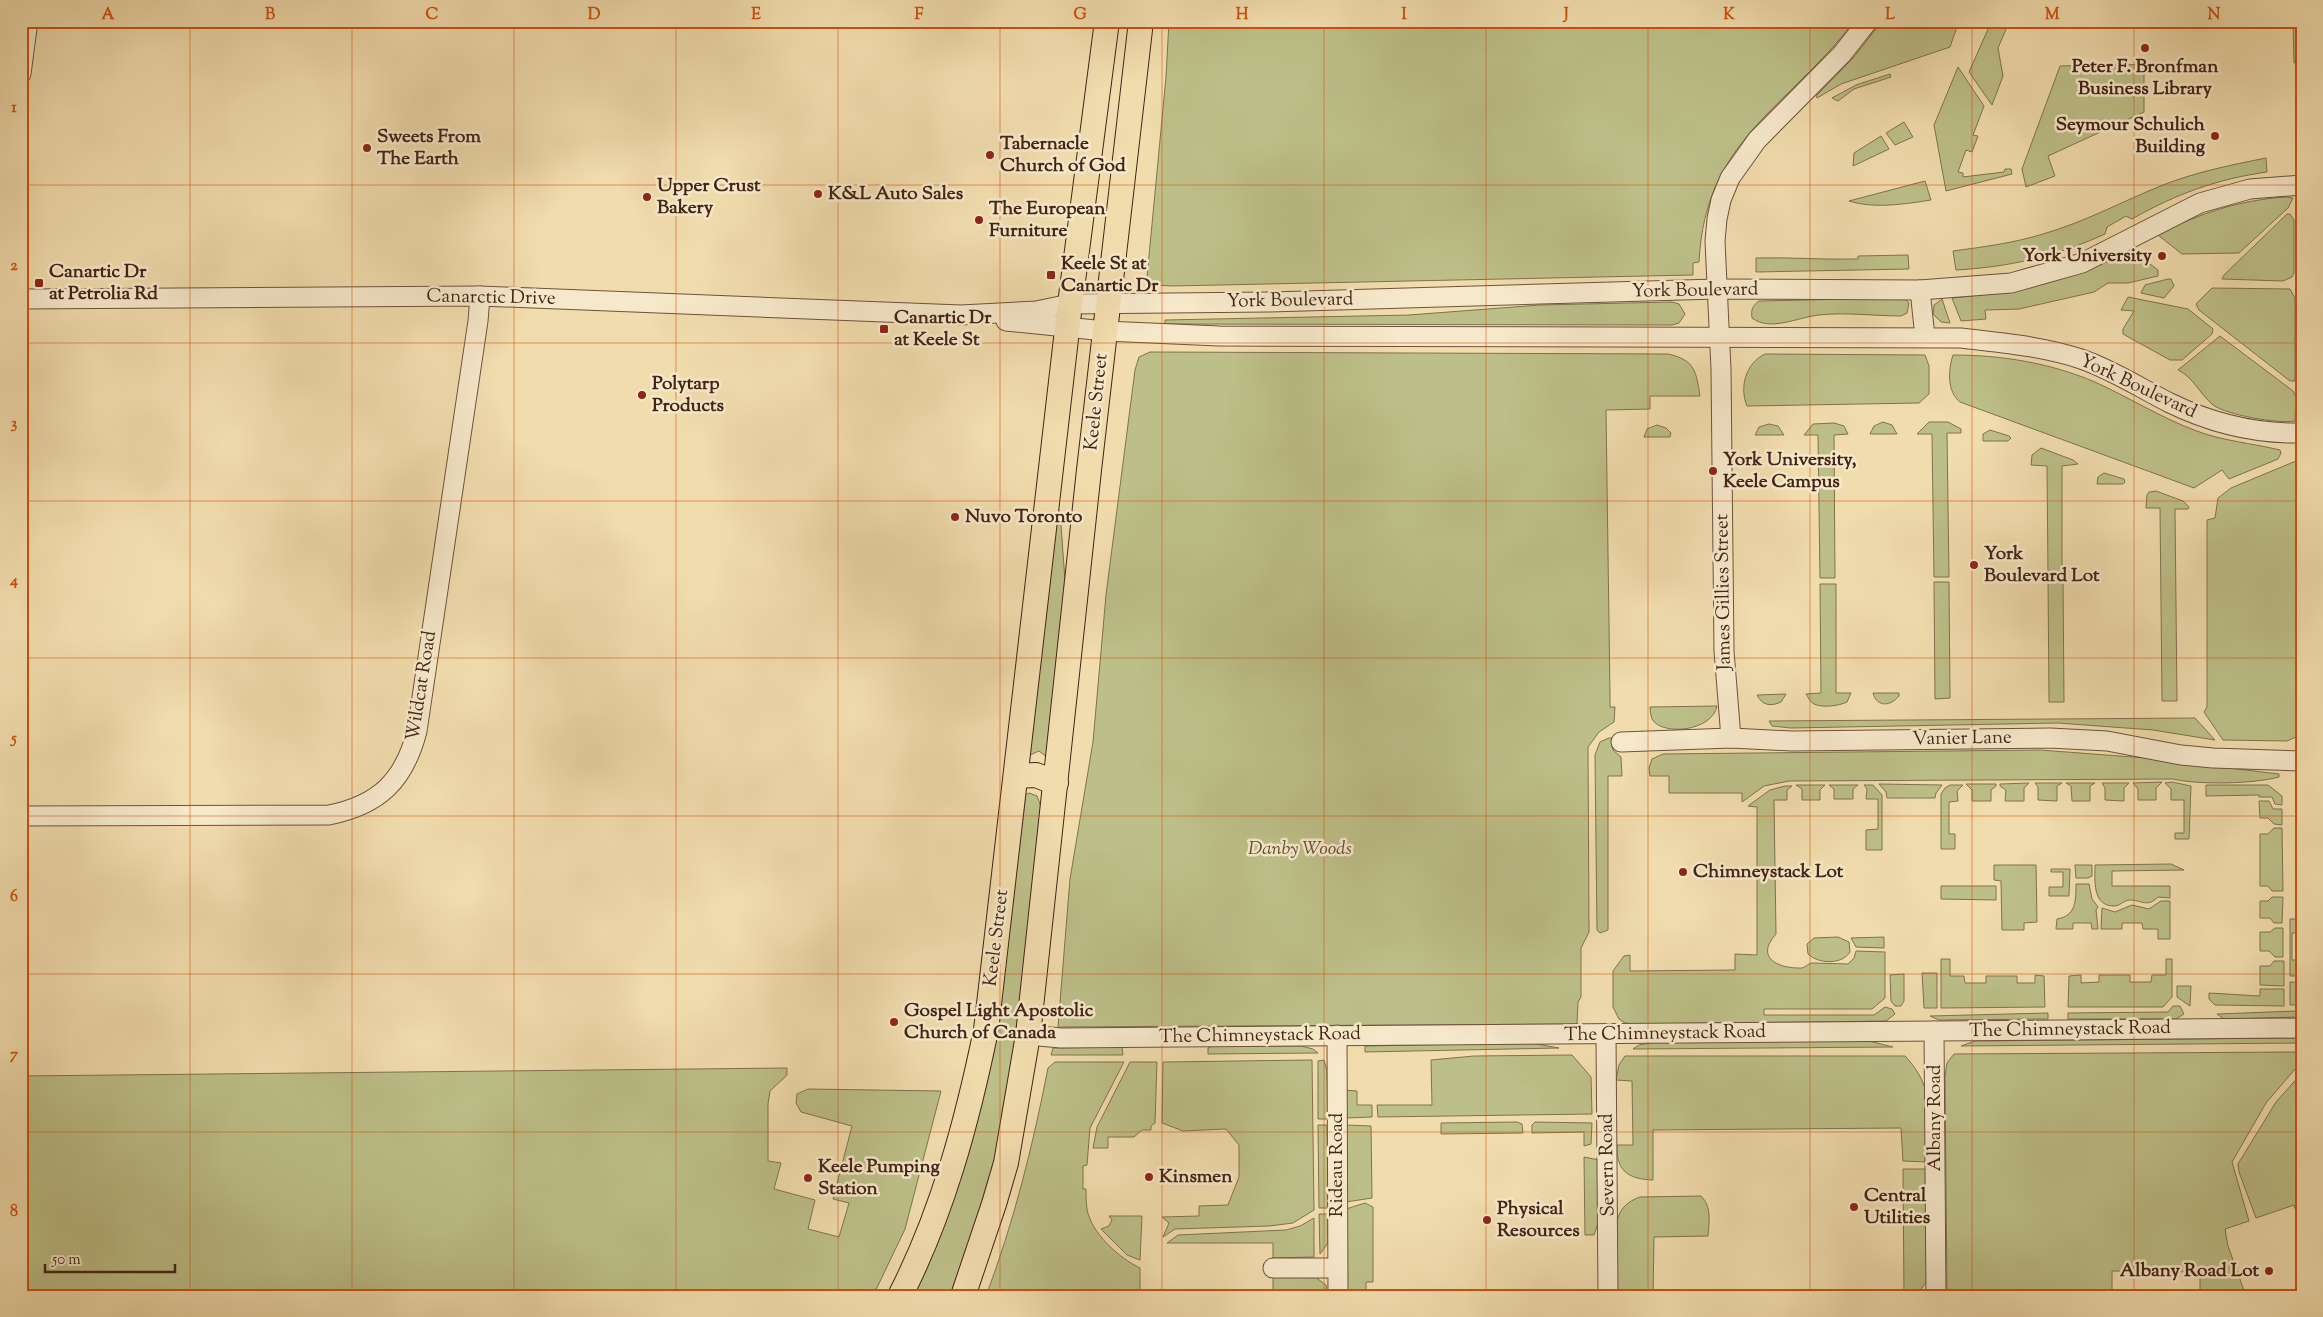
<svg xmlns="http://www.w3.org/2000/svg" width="2323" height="1317" viewBox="0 0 2323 1317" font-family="'Sorts Mill Goudy',serif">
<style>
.green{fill:#bdbf88;stroke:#80724f}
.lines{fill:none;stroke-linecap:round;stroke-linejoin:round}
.minor-casing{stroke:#6e523c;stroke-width:21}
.major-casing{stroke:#432416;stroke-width:26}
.minor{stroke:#f6e8ca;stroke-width:19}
.major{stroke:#f1dcad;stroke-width:24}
.grid{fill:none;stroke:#cf510e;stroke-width:1;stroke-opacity:0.55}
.poi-dot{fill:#8f2418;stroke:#f6e8ca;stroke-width:2}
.labels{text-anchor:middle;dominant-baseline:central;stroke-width:5;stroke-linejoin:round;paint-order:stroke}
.poi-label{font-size:19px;font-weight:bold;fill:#432416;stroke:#f6e8ca;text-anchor:start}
.street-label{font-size:19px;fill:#432416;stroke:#f6e8ca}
.park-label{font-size:19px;font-style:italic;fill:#624b32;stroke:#f6e8ca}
.neatline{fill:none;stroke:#cf510e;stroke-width:2}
.grid-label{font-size:16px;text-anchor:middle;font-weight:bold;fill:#cf510e}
</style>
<rect width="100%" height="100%" fill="#f1dcad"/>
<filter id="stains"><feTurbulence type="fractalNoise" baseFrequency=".004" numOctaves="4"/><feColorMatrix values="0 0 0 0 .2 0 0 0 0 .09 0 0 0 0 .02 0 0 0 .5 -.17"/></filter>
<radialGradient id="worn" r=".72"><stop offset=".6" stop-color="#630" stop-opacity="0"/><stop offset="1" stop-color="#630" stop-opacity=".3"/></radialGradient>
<g class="green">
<path d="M1169,21H1854C1789,108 1705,138 1699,262L1693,263V275L1172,286L1155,285L1147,277L1166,77Z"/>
<path d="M1882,21H1959L1950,47L1841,84L1817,98L1816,96L1854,57Z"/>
<path d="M2293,21H2299V63H2294Z"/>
<path d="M1989,27H2007L1998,48L2003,76L1992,105L1969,72Z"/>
<path d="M2171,64V69L2144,70V112L2048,156L2055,176L2026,187L2022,169L2060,66Z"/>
<path d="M1958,67L1984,106L1973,135L1978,136L1972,152L1966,150L1958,172L1963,173V177L2004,172L2005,169H2011L2012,174L1946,191L1934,125Z"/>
<path d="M1890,74L1891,77L1854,89L1838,101L1832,98L1856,85Z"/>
<path d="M1904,122L1913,137L1895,145L1886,133Z"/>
<path d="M1881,136L1889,149L1853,166L1854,153Z"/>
<path d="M2266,158L2267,172C2217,179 2176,194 2132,219L2126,216L2107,227L2105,234C2057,256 2010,267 1956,270L1953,251C1983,247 2014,243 2043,234C2085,222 2123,201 2163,185C2196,172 2231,165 2266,158Z"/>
<path d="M1925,181L1931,200C1905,204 1874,209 1849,201Z"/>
<path d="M2286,197L2293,198L2288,208L2239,253L2182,254L2158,235C2199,213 2240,200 2286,197Z"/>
<path d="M2287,214H2290L2294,220V273L2292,277L2283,281L2222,279L2224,275Z"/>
<path d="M2131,250L2158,270V276L2128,283H2108L2094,292L2019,309L1985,310L1986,319L1961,321L1952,298C2023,291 2068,283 2131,250Z"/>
<path d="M1908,255L1909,269L1756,272V258C1790,257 1823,260 1858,259V256Z"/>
<path d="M2168,279H2171L2174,286L2164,298L2141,293L2145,285Z"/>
<path d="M2212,288L2290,289L2295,298V381H2290L2199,310L2196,304Z"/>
<path d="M2128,297L2188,309L2213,329L2212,334L2182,360H2170L2123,334V329L2134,311L2121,310Z"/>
<path d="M1899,298L1905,299L1909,303L1907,313L1901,316C1875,316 1846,312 1819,315C1799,317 1770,332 1752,318C1751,310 1752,306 1759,301Z"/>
<path d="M1942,299L1950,323L1941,322L1933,314L1934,305Z"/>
<path d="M1672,302L1679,304L1685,314L1679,323L1672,325L1165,324V320L1409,315L1540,305Z"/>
<path d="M2220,336L2293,391L2296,397L2295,421C2278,424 2227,415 2213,405C2200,394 2193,377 2178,370Z"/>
<path d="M1150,352L1668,354C1695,360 1696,371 1700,396H1650V409L1606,410L1610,696V707H1615L1614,722L1599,732L1588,747L1589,932L1581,948V997L1578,1002L1577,1024L1058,1027L1070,879L1093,742L1106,595L1135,370L1139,357Z"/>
<path d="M1765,354L1925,355L1929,366V394L1919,403L1747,406C1739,387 1746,363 1765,354Z"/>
<path d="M1953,355C2002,355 2050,363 2095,382C2128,397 2160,417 2194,430C2222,441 2251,443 2280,450L2281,453L2278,459L2229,479L2222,470L2194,488L1960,402C1947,392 1948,370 1953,355Z"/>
<path d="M1883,422L1892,425L1897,434H1870L1874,426Z"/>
<path d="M1929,422H1948L1961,429V433H1947L1949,577H1934L1932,434H1917Z"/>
<path d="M1834,423L1844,426L1848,434L1834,435L1835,578H1820L1818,435H1804L1813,424Z"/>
<path d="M1769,424L1778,426L1784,435H1755L1759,427Z"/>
<path d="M1657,425L1666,428L1671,433L1670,437H1644L1647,429Z"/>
<path d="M1990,430L2009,436L2011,438L2008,441H1983V434Z"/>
<path d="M2041,448L2073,460L2078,464L2062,466V574H2048L2047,466L2031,465L2032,455Z"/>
<path d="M2296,461L2301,476L2300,728L2296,737L2287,741L2223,740L2204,712L2207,707V520L2215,518L2218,498L2231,488Z"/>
<path d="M2104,473L2124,479L2125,482L2123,484H2097L2098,477Z"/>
<path d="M2156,491L2183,501L2189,507L2188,509H2175L2177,701H2162L2160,508H2146L2147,495L2149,492Z"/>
<path d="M1057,511H1060L1066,595L1048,758L1039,751L1028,756Z"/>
<path d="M2048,578H2063L2064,702H2049Z"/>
<path d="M1934,582H1949L1950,698L1935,699Z"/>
<path d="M1820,584H1836V693H1851L1847,702C1839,706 1822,708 1814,704C1810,702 1808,697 1806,694L1821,693Z"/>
<path d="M1873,693H1899V696C1891,706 1877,708 1873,693Z"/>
<path d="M1786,694L1781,702C1770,707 1762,705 1757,695Z"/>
<path d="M1717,706C1712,732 1661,736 1652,719C1651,716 1650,710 1650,707Z"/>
<path d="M2195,718L2215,740L2153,730L2058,723L1791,728L1772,726L1769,721Z"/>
<path d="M1609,738H1613V750L1621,757L1622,776H1608V930L1600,933L1597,930L1595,755L1600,742Z"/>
<path d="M2040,750L2146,758L2279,774V777C2253,784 2199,785 2173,779L1789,781L1764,786L1742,802V793H1669V776H1650L1649,768L1652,759L1663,754Z"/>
<path d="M2162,782L2156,788V800H2138V789L2133,783Z"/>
<path d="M2172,782L2191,786L2189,839H2175V833H2184V800H2171V789L2165,783Z"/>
<path d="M2029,783L2024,788V801H2005L2006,790L2000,786V784Z"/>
<path d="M2035,783H2062L2057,786V801L2038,800V787Z"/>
<path d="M2066,783H2095L2090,786V801H2072L2071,786Z"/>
<path d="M2102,783H2129L2124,788V801L2105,800V788Z"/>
<path d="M1879,784L1942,785L1936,793L1935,798H1887L1886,792Z"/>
<path d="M1966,784H1996V786L1991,790V801H1972V790Z"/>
<path d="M1796,785H1825L1820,790V800H1802V789Z"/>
<path d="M1829,785H1858L1853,789V799H1834V789Z"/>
<path d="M1864,785H1873L1882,795V850H1866V830L1878,829V799H1866L1867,789Z"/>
<path d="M1950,785H1963L1957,791L1958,801L1949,802V834H1955V849H1941V794L1945,788Z"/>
<path d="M2206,785H2268L2282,796V805L2275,804L2272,797H2259V795L2206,796Z"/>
<path d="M1785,786H1792L1787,790V800H1774L1776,934C1754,958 1779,969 1802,968C1806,967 1809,963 1812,963C1824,963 1836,964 1848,964L1854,958L1856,951L1885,952V998L1872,1009H1764V1015H1874L1885,1007L1892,1009L1895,1014L1886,1021L1636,1024L1625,1023L1619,1019L1613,1007V971L1624,956L1630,955V971L1735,970V954L1757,955V807L1748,806L1770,790Z"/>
<path d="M1029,793L1037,796L1042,809L1014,1053L998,1146L991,1176L952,1296H911L936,1239L1023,801L1025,795Z"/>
<path d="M2259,801H2269L2273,809H2282V825L2274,824L2268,818H2260Z"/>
<path d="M2274,828H2282L2283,891H2272L2268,886H2260V834H2268Z"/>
<path d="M2171,864L2184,870L2112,871V886H2170V898L2158,897C2147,908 2142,900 2129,900C2123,901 2120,906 2114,906C2092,906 2095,880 2095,865Z"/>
<path d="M1994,865H2036L2037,922L2024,923V930H2002L2001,881L1994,880Z"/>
<path d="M2075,865H2092V876L2088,878H2076Z"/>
<path d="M2051,869H2070L2069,896H2049V887H2063V872H2051Z"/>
<path d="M2076,884H2089L2092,899L2098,907L2096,910L2098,929H2092L2091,923H2073V929H2056L2057,919C2076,916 2076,901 2076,884Z"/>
<path d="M1941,886H1996V900L1941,899Z"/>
<path d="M2272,897H2283L2282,923H2274L2270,918H2260V901H2268Z"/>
<path d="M2161,901H2170V939H2158V929H2143L2142,923H2122V929H2101L2102,908L2115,912L2132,905L2149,909Z"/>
<path d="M2290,919H2298V933H2292V960H2302V973H2299V976H2290Z"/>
<path d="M2275,928H2283V957H2275L2269,951H2260V932H2270Z"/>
<path d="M1838,937L1849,942L1850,952C1842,965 1818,964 1808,954L1807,944L1814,938Z"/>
<path d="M1884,937V948L1856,947L1851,938Z"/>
<path d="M1941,959H1950V976H1964L1965,983H1986V976H2017V983H2035V975L2044,976L2045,1007L1941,1008Z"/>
<path d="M2166,959H2172V997L2163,1007H2068L2069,976L2081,975V983L2099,982V975H2130V982H2151L2152,975H2166Z"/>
<path d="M2274,961H2284V986L2260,985V966H2270Z"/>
<path d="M1922,973H1937V1008H1924Z"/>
<path d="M1904,974V1001L1901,1006H1895L1891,1001L1890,975Z"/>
<path d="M2290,982H2299L2300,989H2296V998L2300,999V1005H2290Z"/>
<path d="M2177,986H2191L2190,1006L2177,997Z"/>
<path d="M2260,989H2284V1006L2215,1005L2209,999V993L2260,996Z"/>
<path d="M2173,1006H2180L2184,1014L2176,1019H2068V1013L2168,1012Z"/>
<path d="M2297,1011L2300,1012V1017L2224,1019L2217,1014Z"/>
<path d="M2048,1013V1019L1939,1020L1930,1016Z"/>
<path d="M2293,1038L2302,1039V1043L1961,1046L1975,1041Z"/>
<path d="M1865,1040L1893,1047L1633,1049L1639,1045L1655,1042Z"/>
<path d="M1531,1043L1559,1048L1365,1052V1046Z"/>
<path d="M1212,1046H1301L1313,1049L1318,1053L1208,1054V1048Z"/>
<path d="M1119,1047H1122L1123,1055H1051L1053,1048Z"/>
<path d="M2302,1052V1061L2266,1103L2232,1162L2249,1221L2225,1229L2228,1246L2246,1296H2200V1272L2112,1271V1296H1947L1945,1076L1947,1063L1954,1054Z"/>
<path d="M1572,1055L1591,1077L1592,1114L1378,1117L1377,1105H1432L1431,1060L1474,1056Z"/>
<path d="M1625,1056H1905C1915,1067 1922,1077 1926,1092L1927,1162L1903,1161L1901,1128L1653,1130V1180C1628,1179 1616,1171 1617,1145H1633L1632,1081L1616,1080L1619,1065Z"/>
<path d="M1312,1060L1314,1210L1293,1223L1269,1226L1175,1229L1163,1237L1169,1223L1162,1217L1199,1216V1206L1228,1205L1239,1177V1145L1226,1129L1183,1131L1162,1123L1163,1062Z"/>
<path d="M1324,1060L1327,1071L1328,1119H1318V1061Z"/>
<path d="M1055,1062H1124L1090,1128L1087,1165L1083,1166V1189H1086C1086,1195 1086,1202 1087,1209C1091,1233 1119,1258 1140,1268V1292H1217V1296H986C1014,1222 1033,1145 1048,1068Z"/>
<path d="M1130,1062H1157L1155,1123L1151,1126V1130H1142L1134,1137H1108V1148H1093L1097,1127Z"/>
<path d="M787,1068V1075L770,1091L768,1104V1161L781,1163L774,1189L815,1200L808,1229L839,1237L849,1203L833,1199L852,1126L801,1112L796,1103L797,1094L808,1089L941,1091L905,1229L873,1296H814V1293L773,1296H21V1076Z"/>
<path d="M2302,1073V1110L2299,1136L2302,1155V1233L2294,1205L2256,1218L2239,1172L2238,1164L2276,1102Z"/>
<path d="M1345,1090L1357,1091V1105H1372V1117L1345,1118Z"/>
<path d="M1517,1122L1522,1124L1523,1133L1441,1134V1123Z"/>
<path d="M1535,1122L1592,1123L1591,1144L1584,1146V1132L1532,1133V1125Z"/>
<path d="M1318,1125H1327L1328,1208H1319Z"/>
<path d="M1345,1125L1371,1126L1372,1198L1346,1202Z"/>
<path d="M1584,1157L1599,1160V1220L1594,1235H1585Z"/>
<path d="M1903,1169H1928L1929,1278L1919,1292L1904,1296Z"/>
<path d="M1701,1196C1712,1207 1709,1222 1708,1236L1654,1237L1653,1296H1617V1222C1619,1209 1628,1201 1640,1197Z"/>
<path d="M1365,1203L1373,1207V1282H1366V1296H1346V1209Z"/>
<path d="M1319,1214H1328V1243L1320,1254Z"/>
<path d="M1109,1216H1142L1140,1260L1127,1255L1101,1229L1109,1226L1112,1220Z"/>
<path d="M1314,1218V1257L1273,1258V1243H1167L1178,1235L1286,1230L1300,1226Z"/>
<path d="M1273,1276H1314L1326,1285L1328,1296H1223V1292H1273Z"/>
</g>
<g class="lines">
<g class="minor-casing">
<g id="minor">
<path d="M21,74L28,21"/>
<path d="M1920,290L1925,337"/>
<path d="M21,299L480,296L961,315L1036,311L1070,304L1268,302L1717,289L1920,290L2011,283L2082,263L2200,203L2250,189L2302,185"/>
<path d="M1006,321L1105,331L1219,336L1961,338C2002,343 2042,346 2081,359C2113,370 2140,388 2170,403C2211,423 2256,434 2302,433"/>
<path d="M1731,738L1724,651L1721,369L1715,241L1717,219L1721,200L1730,178L1757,140L1842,54L1868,21"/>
<path d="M1621,742L1731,738L1792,741L2050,738L2107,741L2181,755L2213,758L2302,761"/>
<path d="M21,816L329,815C379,805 404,781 417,731L478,321L480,296"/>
<path d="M1934,1031L1936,1296"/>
<path d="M1028,1035L1061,1038L2302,1028"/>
<path d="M1337,1035L1338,1296"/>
<path d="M1606,1035L1608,1296"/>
<path d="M1273,1268H1337"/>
</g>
</g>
<g class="major-casing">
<g id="major">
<path d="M1016,776L1036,775L1056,783"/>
<path d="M900,1296C943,1212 967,1122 986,1030L1070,304L1107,21"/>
<path d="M963,1296L994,1204L1006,1163L1028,1035L1089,470L1141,21"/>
</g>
</g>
<use href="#minor" class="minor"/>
<use href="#major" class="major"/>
</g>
<path class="grid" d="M190,21V1296M352,21V1296M514,21V1296M676,21V1296M838,21V1296M1000,21V1296M1162,21V1296M1324,21V1296M1486,21V1296M1648,21V1296M1810,21V1296M1972,21V1296M2134,21V1296M21,185H2302M21,343H2302M21,501H2302M21,658H2302M21,816H2302M21,974H2302M21,1132H2302"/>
<g class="poi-dot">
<circle cx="2145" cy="48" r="5"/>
<circle cx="2215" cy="136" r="5"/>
<circle cx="367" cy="148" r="5"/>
<circle cx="990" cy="155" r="5"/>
<circle cx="818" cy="194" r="5"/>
<circle cx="647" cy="197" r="5"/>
<circle cx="979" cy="220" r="5"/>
<circle cx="2162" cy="256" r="5"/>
<rect x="1046" y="270" width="10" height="10" rx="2.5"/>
<rect x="34" y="278" width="10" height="10" rx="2.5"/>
<rect x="879" y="324" width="10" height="10" rx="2.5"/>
<circle cx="642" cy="395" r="5"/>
<circle cx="1713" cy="471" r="5"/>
<circle cx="955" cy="517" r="5"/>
<circle cx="1974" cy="565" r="5"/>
<circle cx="1683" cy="872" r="5"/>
<circle cx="894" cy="1022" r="5"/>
<circle cx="1149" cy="1177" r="5"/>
<circle cx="808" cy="1178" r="5"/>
<circle cx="1854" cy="1207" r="5"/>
<circle cx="1487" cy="1220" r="5"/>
<circle cx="2269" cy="1271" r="5"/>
</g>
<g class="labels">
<g class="poi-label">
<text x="2145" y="67" text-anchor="middle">Peter F. Bronfman<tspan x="2145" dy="22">Business Library</tspan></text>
<text x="2205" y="125" text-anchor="end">Seymour Schulich<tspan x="2205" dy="22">Building</tspan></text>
<text x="377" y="137">Sweets From<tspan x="377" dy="22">The Earth</tspan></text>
<text x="1000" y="144">Tabernacle<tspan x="1000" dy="22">Church of God</tspan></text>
<text x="657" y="186">Upper Crust<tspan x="657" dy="22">Bakery</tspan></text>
<text x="828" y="194">K&amp;L Auto Sales</text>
<text x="989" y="209">The European<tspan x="989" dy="22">Furniture</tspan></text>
<text x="2152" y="256" text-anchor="end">York University</text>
<text x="1061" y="264">Keele St at<tspan x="1061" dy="22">Canartic Dr</tspan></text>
<text x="49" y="272">Canartic Dr<tspan x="49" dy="22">at Petrolia Rd</tspan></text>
<text x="894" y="318">Canartic Dr<tspan x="894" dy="22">at Keele St</tspan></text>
<text x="652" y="384">Polytarp<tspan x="652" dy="22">Products</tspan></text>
<text x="1723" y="460">York University,<tspan x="1723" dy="22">Keele Campus</tspan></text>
<text x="965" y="517">Nuvo Toronto</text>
<text x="1984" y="554">York<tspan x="1984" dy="22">Boulevard Lot</tspan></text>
<text x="1693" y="872">Chimneystack Lot</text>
<text x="904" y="1011">Gospel Light Apostolic<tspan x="904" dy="22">Church of Canada</tspan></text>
<text x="818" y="1167">Keele Pumping<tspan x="818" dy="22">Station</tspan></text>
<text x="1159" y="1177">Kinsmen</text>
<text x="1864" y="1196">Central<tspan x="1864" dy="22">Utilities</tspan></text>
<text x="1497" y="1209">Physical<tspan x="1497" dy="22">Resources</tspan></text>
<text x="2259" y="1271" text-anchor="end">Albany Road Lot</text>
</g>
<g class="street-label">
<text transform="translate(1695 291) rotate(-1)">York Boulevard</text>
<text transform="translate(491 298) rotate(1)">Canarctic Drive</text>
<text transform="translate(1290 301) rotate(-1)">York Boulevard</text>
<text transform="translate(2138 387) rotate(25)">York Boulevard</text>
<text transform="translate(1097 402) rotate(-84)">Keele Street</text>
<text transform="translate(1724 592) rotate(-91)">James Gillies Street</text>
<text transform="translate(422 686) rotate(-81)">Wildcat Road</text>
<text transform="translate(1962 739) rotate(-1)">Vanier Lane</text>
<text transform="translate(997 938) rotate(-83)">Keele Street</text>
<text transform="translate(2070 1030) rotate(-1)">The Chimneystack Road</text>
<text transform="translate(1665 1034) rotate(-1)">The Chimneystack Road</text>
<text transform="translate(1260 1036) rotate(-1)">The Chimneystack Road</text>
<text transform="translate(1935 1118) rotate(-90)">Albany Road</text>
<text transform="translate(1337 1165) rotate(-90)">Rideau Road</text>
<text transform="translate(1608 1165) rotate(-91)">Severn Road</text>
</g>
<g class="park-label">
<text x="1300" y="849">Danby Woods</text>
</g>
</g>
<rect width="2323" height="1317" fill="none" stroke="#f1dcad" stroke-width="55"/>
<path d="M45 1264v8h130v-8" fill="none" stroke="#432416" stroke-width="2.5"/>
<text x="52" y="1264" font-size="15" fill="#432416" stroke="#f6e8ca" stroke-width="4" paint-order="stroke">50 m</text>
<rect x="28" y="28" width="2268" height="1262" class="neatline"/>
<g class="grid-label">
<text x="108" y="19">A</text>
<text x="270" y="19">B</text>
<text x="432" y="19">C</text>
<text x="594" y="19">D</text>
<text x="756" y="19">E</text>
<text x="919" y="19">F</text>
<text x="1080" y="19">G</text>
<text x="1242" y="19">H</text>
<text x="1404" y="19">I</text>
<text x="1566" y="19">J</text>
<text x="1729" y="19">K</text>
<text x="1890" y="19">L</text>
<text x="2052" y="19">M</text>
<text x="2214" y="19">N</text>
<text x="14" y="112">1</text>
<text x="14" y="270">2</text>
<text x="14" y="428">3</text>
<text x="14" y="585">4</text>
<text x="14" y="743">5</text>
<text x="14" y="901">6</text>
<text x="14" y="1059">7</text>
<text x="14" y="1216">8</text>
</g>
<rect width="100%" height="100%" filter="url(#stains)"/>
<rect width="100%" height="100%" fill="url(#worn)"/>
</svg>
